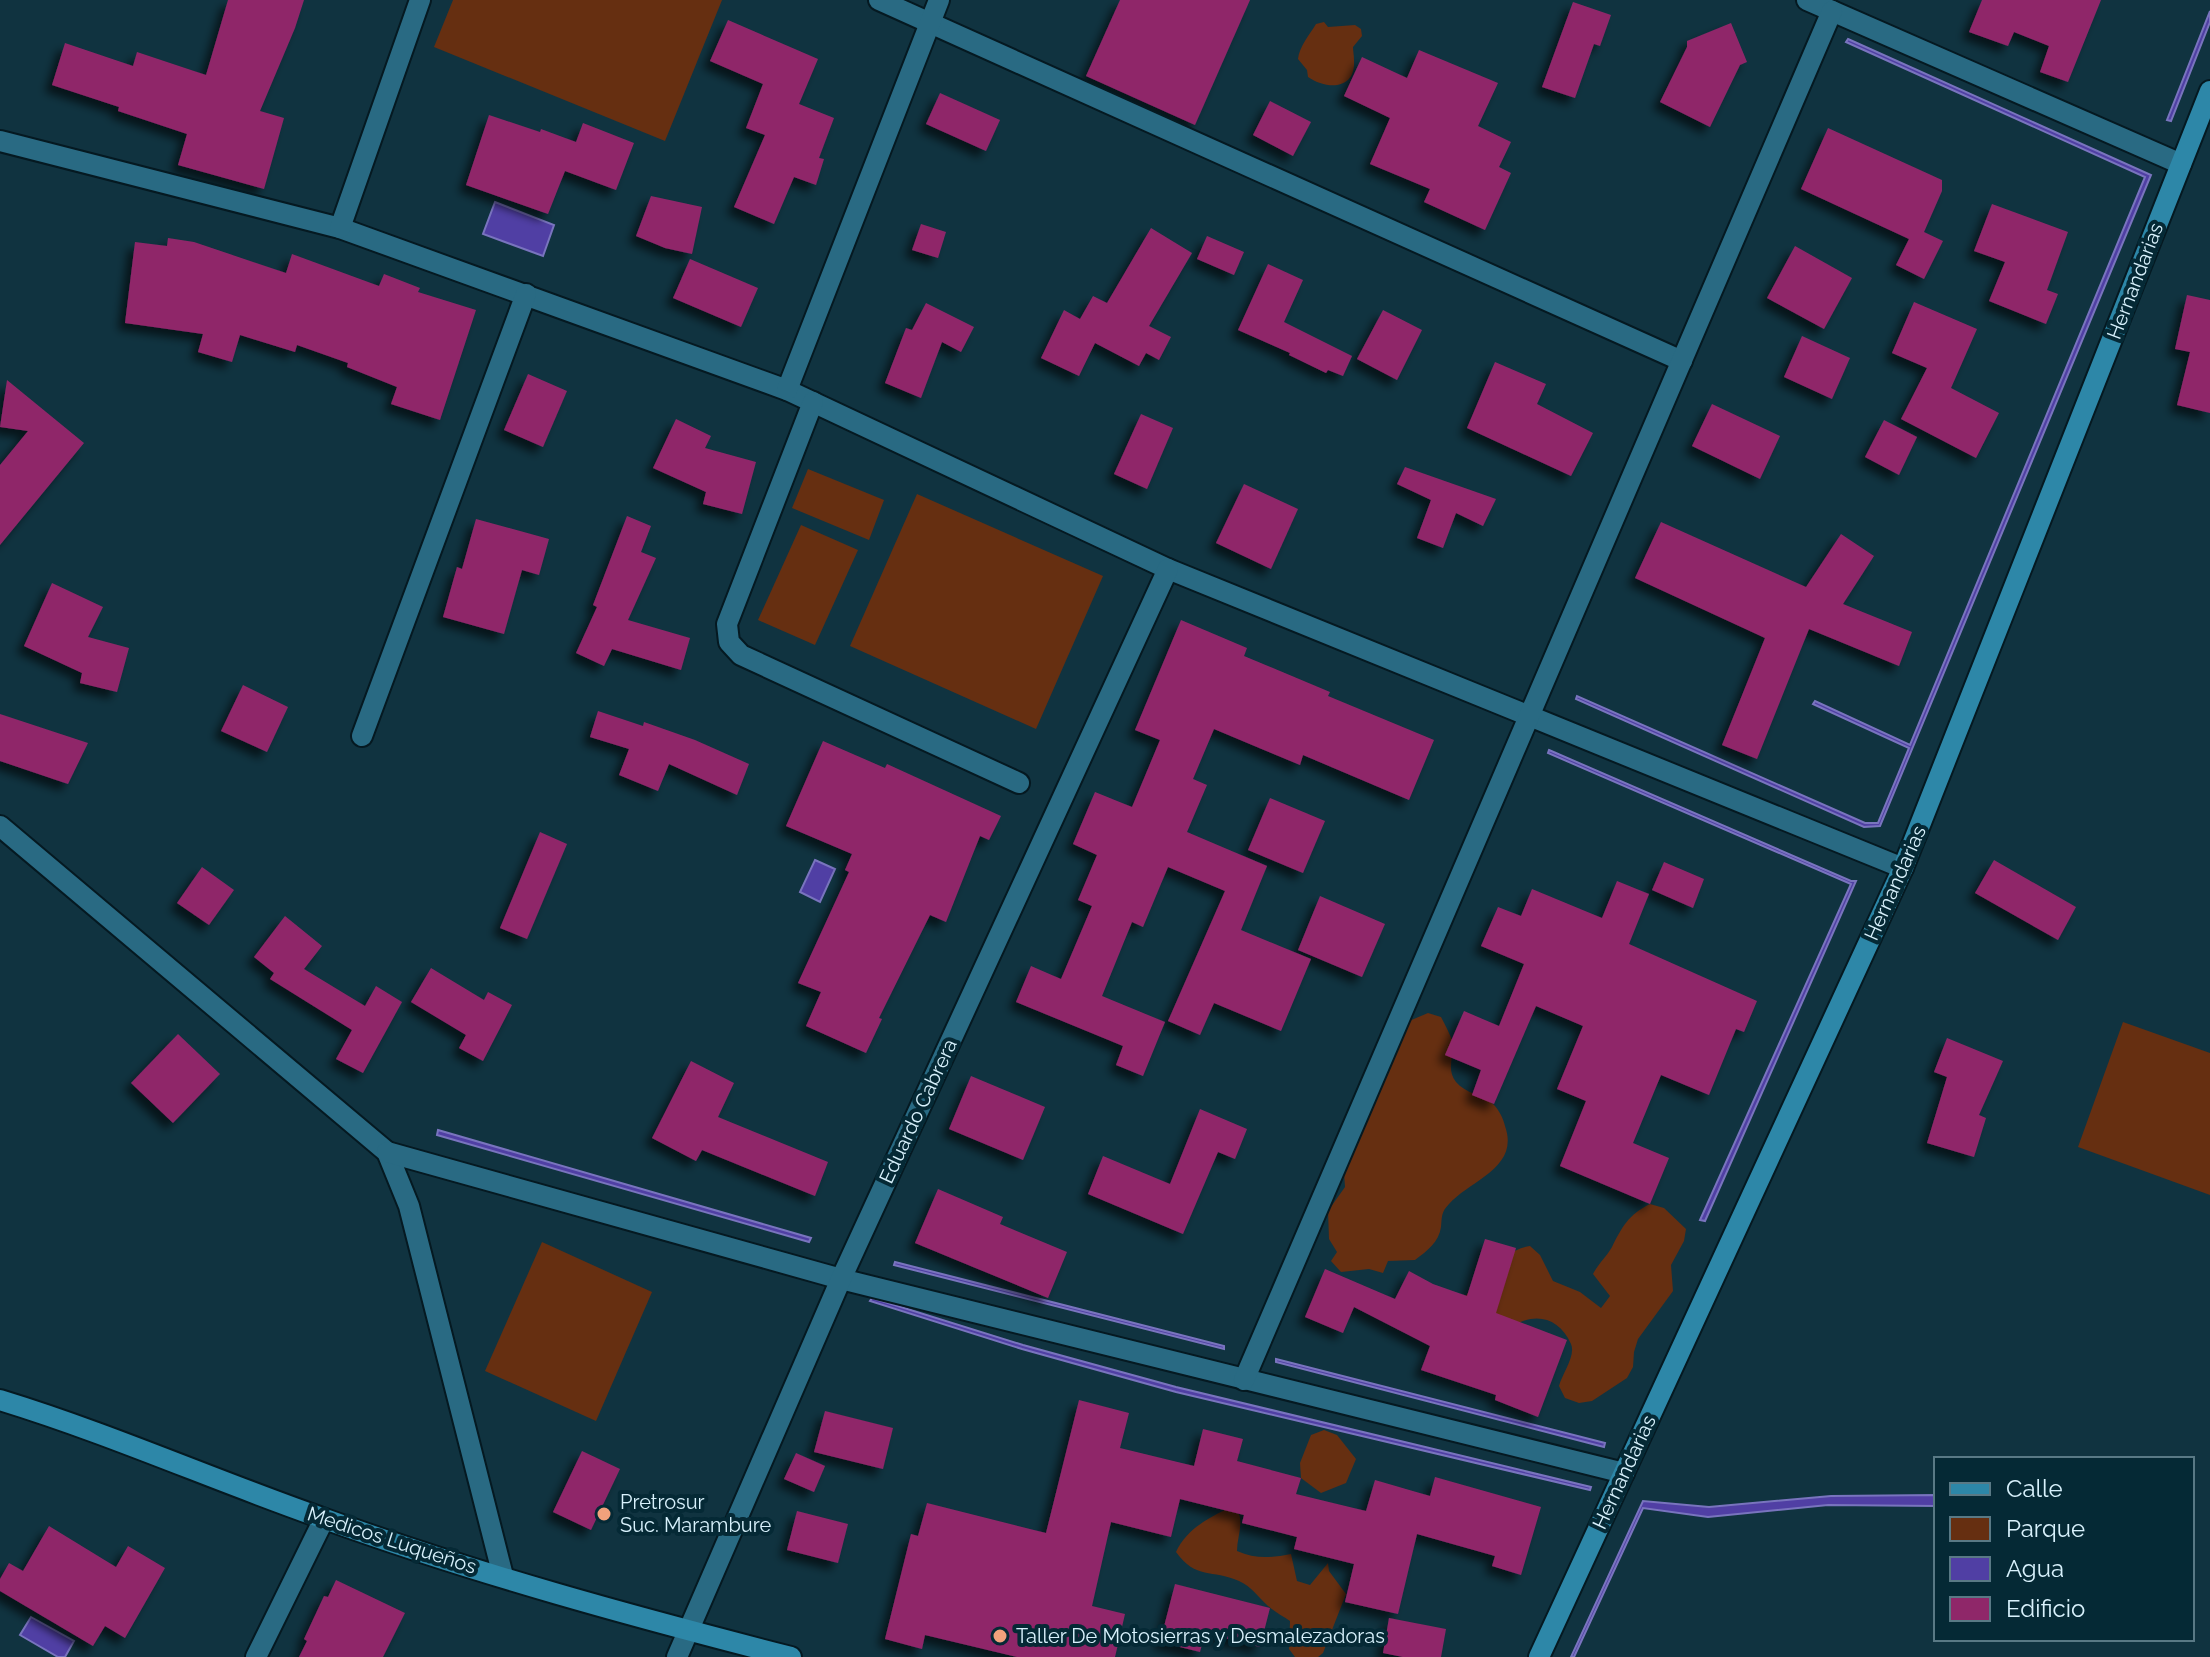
<svg xmlns="http://www.w3.org/2000/svg" width="2210" height="1657" viewBox="0 0 2210 1657" font-family="Raleway,sans-serif">
<style>
.green{fill:#662f11}
.water{fill:#503fa4;stroke:#7974be;stroke-width:2}
.building{fill:#8f2769;filter:url(#shadow)}
.lines{fill:none;stroke-linecap:round;stroke-linejoin:round}
.street-casing{stroke:#051921;stroke-width:24}
.secondary-casing{stroke:#051921;stroke-width:24}
.street{stroke:#296a83;stroke-width:20}
.secondary{stroke:#2d87a8;stroke-width:20}
.poi-dot{fill:#f1a17c;stroke:#052935;stroke-width:3}
.labels{text-anchor:middle;dominant-baseline:central;stroke-width:8;stroke-linejoin:round;paint-order:stroke}
.street-label{font-size:20px;fill:#d8f1fc;stroke:#052935}
.poi-label{font-size:20px;fill:#d8f1fc;stroke:#052935;text-anchor:start}
</style>
<defs>
<filter id="shadow"><feDropShadow dx="-7" dy="7" stdDeviation="4" flood-color="#0009"/></filter>
</defs>
<rect width="100%" height="100%" fill="#103340"/>
<g class="green">
<path d="M453,0H722L665,141L434,47Z"/>
<path d="M1324,22L1328,27L1355,25L1361,29L1362,36L1353,47C1353,51 1354,55 1354,60C1356,90 1327,90 1308,77L1307,70L1298,59C1299,47 1310,34 1316,24Z"/>
<path d="M808,469L884,500L869,540L792,508Z"/>
<path d="M917,494L1103,576L1036,729L850,646Z"/>
<path d="M801,525L858,550L815,645L758,620Z"/>
<path d="M1428,1013L1441,1017C1445,1025 1449,1032 1452,1040C1456,1054 1445,1068 1456,1082C1465,1093 1482,1095 1493,1104C1499,1110 1503,1118 1505,1126C1520,1168 1470,1180 1449,1204C1441,1212 1442,1217 1441,1227C1439,1242 1427,1251 1415,1260L1388,1261L1383,1273L1369,1269L1341,1272L1331,1261L1337,1252L1329,1239L1328,1211L1345,1187L1343,1158L1402,1024Z"/>
<path d="M2123,1022L2210,1053V1195L2078,1147Z"/>
<path d="M1650,1204L1664,1208L1686,1229L1684,1241L1671,1265L1673,1291L1638,1339L1634,1352L1633,1367L1627,1378L1592,1401L1579,1403L1565,1398L1559,1386C1562,1374 1576,1356 1571,1344C1559,1316 1532,1311 1509,1329L1462,1301C1477,1280 1504,1250 1530,1246L1540,1255L1553,1281L1580,1292L1601,1308L1610,1296L1593,1274C1598,1264 1607,1256 1612,1247C1622,1227 1628,1215 1650,1204Z"/>
<path d="M542,1242L652,1292L596,1421L485,1371Z"/>
<path d="M1324,1430L1337,1435L1356,1459L1346,1483L1321,1493L1301,1478L1300,1463L1311,1435Z"/>
<path d="M1225,1510L1239,1514C1243,1526 1237,1538 1237,1551C1255,1559 1271,1558 1291,1554L1297,1581L1310,1585L1328,1563L1329,1571L1346,1594L1323,1653L1318,1657H1295L1289,1649L1290,1621C1283,1616 1275,1612 1268,1606C1258,1597 1251,1586 1239,1581C1212,1569 1196,1580 1176,1552C1185,1532 1204,1520 1225,1510Z"/>
</g>
<g class="water">
<path d="M2210,11V22L2171,121L2167,120Z"/>
<path d="M1848,39L2151,175L1880,826L1864,827L1576,699L1577,696L1865,823H1878L1909,748L1813,704L1815,701L1910,745L2145,177L1846,42Z"/>
<path d="M495,202L554,225L543,256L483,234Z"/>
<path d="M1549,750L1851,881H1856L1705,1221L1700,1220L1851,884L1548,753Z"/>
<path d="M815,860L835,869L820,902L800,892Z"/>
<path d="M438,1130L811,1238L809,1242L437,1135Z"/>
<path d="M895,1262L1224,1346V1349L894,1265Z"/>
<path d="M872,1298L1023,1345L1176,1387L1591,1487L1590,1490L1176,1392L1022,1349L870,1301Z"/>
<path d="M1276,1359L1605,1443L1604,1447L1276,1362Z"/>
<path d="M1936,1495V1506L1828,1505L1708,1517L1643,1508L1574,1657H1571L1643,1501L1709,1507L1831,1496Z"/>
<path d="M31,1617L74,1641L65,1657H58L20,1635Z"/>
</g>
<g class="building">
<path d="M228,0H304L295,28L260,111L284,118L264,189L178,165L187,134L118,111L119,107L52,85L65,43L133,66L137,52L206,75Z"/>
<path d="M1120,0H1250L1195,125L1086,76Z"/>
<path d="M1982,0H2101L2068,82L2040,72L2049,46L2014,32L2008,46L1969,32Z"/>
<path d="M1573,2L1611,15L1600,46L1594,44L1575,98L1542,87Z"/>
<path d="M728,20L818,59L799,104L834,118L819,158L824,159L816,185L794,177L774,224L734,207L765,135L746,128L763,84L710,61Z"/>
<path d="M1731,23L1747,62L1740,65L1710,127L1660,102L1687,47V41Z"/>
<path d="M1419,50L1498,83L1478,126L1511,142L1499,167L1511,173L1485,230L1424,202L1430,189L1370,164L1390,118L1344,96L1362,57L1407,78Z"/>
<path d="M940,93L1000,120L986,151L926,124Z"/>
<path d="M1270,101L1311,122L1293,156L1253,135Z"/>
<path d="M489,115L540,132L541,129L576,142L583,123L634,143L616,190L565,171L548,214L466,185Z"/>
<path d="M1828,128L1942,180V191L1924,232L1943,241L1924,279L1896,265L1909,239L1801,189Z"/>
<path d="M651,196L702,207L692,254L665,248L636,236Z"/>
<path d="M1992,204L2068,232L2047,290L2058,294L2046,324L1989,301L2005,262L1974,251Z"/>
<path d="M921,224L946,232L938,258L912,250Z"/>
<path d="M1151,228L1192,253L1149,326L1171,337L1159,360L1146,353L1139,366L1095,343L1079,376L1041,358L1064,310L1080,319L1093,296L1107,303Z"/>
<path d="M1207,236L1244,252L1234,275L1197,259Z"/>
<path d="M168,238L194,242L286,273L292,254L379,286L384,274L420,288L418,292L476,310L440,420L391,404L397,387L347,367L348,363L297,345L295,352L240,335L232,362L198,352L203,334L125,323L135,242L167,246Z"/>
<path d="M1795,246L1852,278L1824,329L1767,298Z"/>
<path d="M690,259L758,288L741,327L673,298Z"/>
<path d="M1268,264L1303,280L1284,322L1352,356L1343,376L1328,370L1326,373L1289,355L1290,353L1238,330Z"/>
<path d="M2187,295L2210,300V413L2177,405L2190,352L2175,349Z"/>
<path d="M1914,302L1977,329L1951,388L1999,413L1976,458L1901,419L1927,368L1892,353Z"/>
<path d="M926,303L974,327L961,352L942,342L921,398L885,383L906,328L912,330Z"/>
<path d="M1383,310L1422,330L1397,380L1357,359Z"/>
<path d="M1802,336L1850,358L1832,399L1784,377Z"/>
<path d="M1495,362L1546,384L1537,404L1593,433L1571,476L1467,428Z"/>
<path d="M528,374L567,391L543,447L504,430Z"/>
<path d="M7,380L84,443L0,545V465L28,431L0,427Z"/>
<path d="M1712,404L1780,436L1760,479L1692,446Z"/>
<path d="M1141,414L1173,428L1147,489L1114,474Z"/>
<path d="M676,419L711,436L705,448L756,462L742,514L703,504L706,492L653,468Z"/>
<path d="M1884,420L1917,437L1899,475L1865,457Z"/>
<path d="M1405,467L1496,499L1483,526L1456,513L1443,548L1417,538L1431,500L1397,484Z"/>
<path d="M1244,484L1298,509L1271,569L1216,543Z"/>
<path d="M627,516L651,526L641,552L656,558L628,620L690,638L681,670L612,649L604,666L576,653L597,607L593,605Z"/>
<path d="M476,519L549,539L539,575L522,570L504,634L443,617L457,567L462,569Z"/>
<path d="M1661,522L1806,587L1841,534L1874,556L1843,604L1912,632L1899,666L1809,629L1757,759L1722,745L1765,638L1635,578Z"/>
<path d="M52,583L103,607L88,637L129,648L117,692L80,683L82,673L24,646Z"/>
<path d="M1181,620L1247,648L1244,656L1330,692L1328,696L1434,740L1409,800L1303,755L1300,765L1214,729L1193,779L1207,785L1187,832L1267,866L1241,930L1311,959L1281,1031L1214,1003L1200,1035L1168,1021L1225,891L1168,867L1143,927L1132,922L1102,996L1165,1022L1143,1076L1116,1065L1123,1046L1016,1002L1031,966L1061,979L1092,906L1078,900L1097,855L1073,844L1095,792L1132,807L1160,740L1135,730Z"/>
<path d="M243,685L288,707L267,752L221,731Z"/>
<path d="M598,711L643,726L644,722L695,740L749,764L737,795L669,764L658,791L619,775L629,749L590,737Z"/>
<path d="M0,714L88,743L68,784L0,761Z"/>
<path d="M823,741L885,768L887,764L1001,816L989,840L980,836L946,922L930,915L879,1018L882,1019L866,1053L806,1026L821,992L798,983L849,872L845,870L852,854L786,826Z"/>
<path d="M1270,798L1325,821L1303,873L1248,850Z"/>
<path d="M540,832L567,844L527,939L500,928Z"/>
<path d="M1994,860L2076,907L2058,940L1975,893Z"/>
<path d="M1664,862L1704,879L1693,908L1652,890Z"/>
<path d="M202,867L234,890L209,925L177,903Z"/>
<path d="M1617,881L1649,894L1629,944L1757,1001L1744,1032L1736,1029L1709,1095L1661,1075L1633,1143L1669,1158L1650,1204L1560,1166L1586,1101L1557,1089L1583,1026L1536,1006L1494,1104L1472,1095L1481,1070L1445,1055L1464,1011L1499,1026L1524,964L1481,946L1498,907L1521,916L1532,889L1602,918Z"/>
<path d="M1320,896L1385,924L1362,977L1298,950Z"/>
<path d="M285,916L322,946L304,969L365,1006L376,986L402,1002L363,1073L336,1059L352,1030L270,979L274,973L254,957Z"/>
<path d="M431,968L484,1000L488,992L512,1005L483,1061L459,1048L466,1035L411,1002Z"/>
<path d="M178,1034L220,1074L173,1123L131,1083Z"/>
<path d="M1947,1038L2003,1061L1979,1115L1986,1118L1974,1157L1927,1143L1947,1077L1934,1072Z"/>
<path d="M691,1061L734,1083L718,1117L828,1162L815,1196L702,1150L696,1161L652,1138Z"/>
<path d="M971,1076L1045,1107L1023,1160L949,1129Z"/>
<path d="M1200,1109L1247,1129L1235,1159L1218,1152L1183,1234L1088,1194L1103,1156L1170,1184Z"/>
<path d="M938,1189L1003,1217L1000,1224L1067,1252L1048,1298L915,1243Z"/>
<path d="M1485,1239L1516,1248L1496,1313L1567,1340L1538,1417L1495,1400L1496,1395L1421,1370L1430,1346L1354,1307L1343,1333L1305,1317L1325,1269L1395,1299L1409,1271L1433,1284L1467,1296Z"/>
<path d="M1079,1400L1129,1413L1120,1448L1194,1466L1203,1429L1243,1439L1237,1461L1301,1478L1296,1494L1366,1511L1375,1480L1430,1496L1435,1477L1541,1507L1521,1575L1492,1566L1495,1556L1417,1534L1398,1614L1345,1602L1354,1564L1294,1549L1297,1537L1242,1523L1244,1515L1180,1499L1171,1537L1111,1522L1092,1606L1125,1614L1115,1657H1017L925,1635L922,1649L885,1639L911,1534L918,1536L927,1503L1046,1533Z"/>
<path d="M825,1411L893,1428L883,1469L814,1452Z"/>
<path d="M582,1451L620,1469L591,1530L553,1512Z"/>
<path d="M796,1453L825,1466L814,1492L784,1479Z"/>
<path d="M797,1511L848,1524L838,1563L787,1550Z"/>
<path d="M49,1526L116,1567L128,1546L165,1568L125,1638L105,1626L93,1646L0,1591V1579L9,1563L23,1571Z"/>
<path d="M336,1580L405,1613L383,1657H299L307,1641L304,1639L324,1596L328,1597Z"/>
<path d="M1175,1584L1270,1608L1260,1647L1205,1633L1200,1652L1160,1642Z"/>
<path d="M1389,1618L1446,1629L1441,1657H1403L1383,1653Z"/>
</g>
<g class="lines">
<g class="street-casing">
<g id="street">
<path d="M879,0L1682,361"/>
<path d="M1807,0L2181,164"/>
<path d="M0,141L340,228L787,390L1168,569L1903,868"/>
<path d="M340,228L420,0"/>
<path d="M787,390L939,0"/>
<path d="M813,402L727,624L729,642L741,655L1019,783"/>
<path d="M362,736L526,294"/>
<path d="M0,826L387,1152L409,1206L503,1576"/>
<path d="M387,1152L841,1279L1624,1473"/>
<path d="M1244,1380L1832,11"/>
<path d="M256,1657L324,1519"/>
<path d="M677,1657L841,1279L1168,569"/>
</g>
</g>
<g class="secondary-casing">
<g id="secondary">
<path d="M0,1400C111,1434 216,1481 325,1519C477,1574 635,1617 791,1657"/>
<path d="M1539,1657L1903,868L2210,91"/>
</g>
</g>
<use href="#street" class="street"/>
<use href="#secondary" class="secondary"/>
</g>
<g class="poi-dot">
<circle cx="604" cy="1514" r="8"/>
<circle cx="1000" cy="1636" r="8"/>
</g>
<g class="labels">
<g class="street-label">
<text transform="translate(2135 281) rotate(-69)">Hernandarias</text>
<text transform="translate(1895 883) rotate(-66)">Hernandarias</text>
<text transform="translate(918 1111) rotate(-65)">Eduardo Cabrera</text>
<text transform="translate(1624 1472) rotate(-65)">Hernandarias</text>
<text transform="translate(392 1540) rotate(18)">Medicos Luqueños</text>
</g>
<g class="poi-label">
<text x="620" y="1502">Pretrosur<tspan x="620" dy="23">Suc. Marambure</tspan></text>
<text x="1016" y="1636">Taller De Motosierras y Desmalezadoras</text>
</g>
</g>
<rect x="1934" y="1457" width="260" height="184" fill="#052935" stroke="#597985" stroke-width="2"/>
<rect x="1950" y="1483" width="40" height="12" fill="#2d87a8" stroke="#597985" stroke-width="2"/>
<text x="2006" y="1497" font-size="24" fill="#d8f1fc">Calle</text>
<rect x="1950" y="1517" width="40" height="24" fill="#662f11" stroke="#597985" stroke-width="2"/>
<text x="2006" y="1537" font-size="24" fill="#d8f1fc">Parque</text>
<rect x="1950" y="1557" width="40" height="24" fill="#503fa4" stroke="#597985" stroke-width="2"/>
<text x="2006" y="1577" font-size="24" fill="#d8f1fc">Agua</text>
<rect x="1950" y="1597" width="40" height="24" fill="#8f2769" stroke="#597985" stroke-width="2"/>
<text x="2006" y="1617" font-size="24" fill="#d8f1fc">Edificio</text>
</svg>
